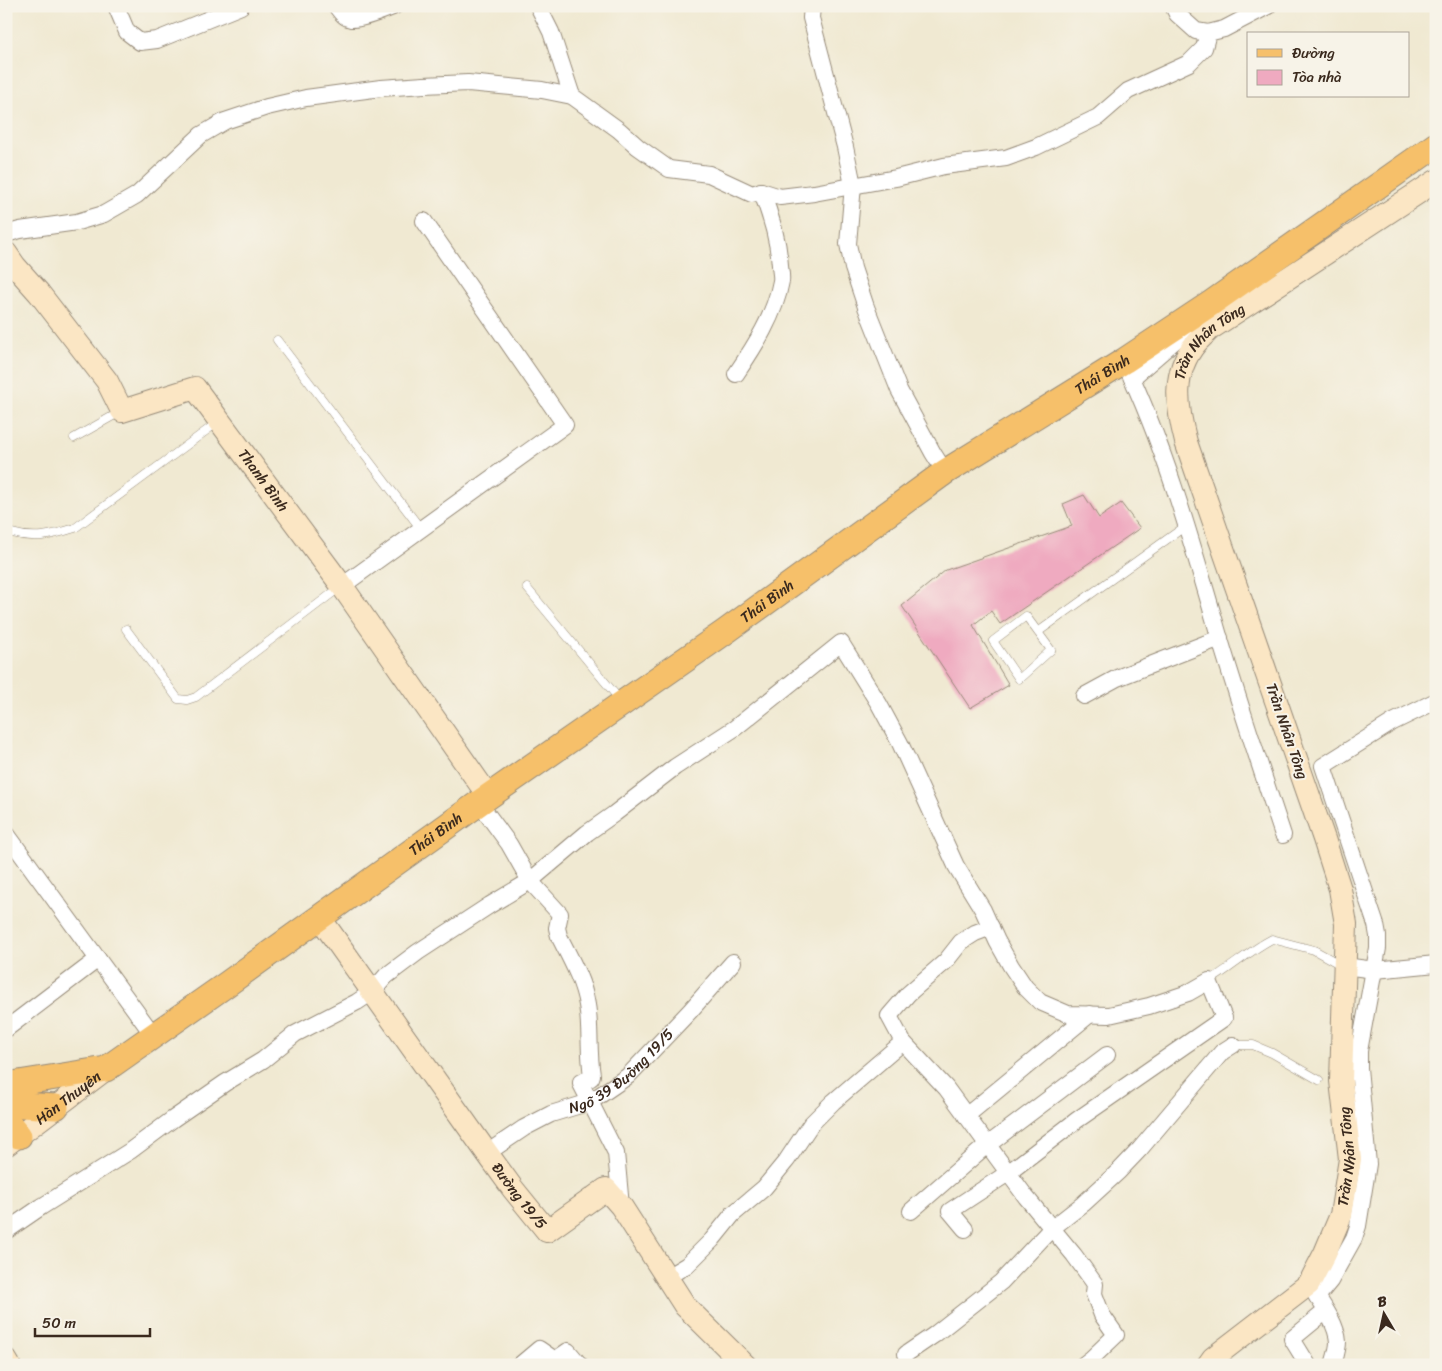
<svg xmlns="http://www.w3.org/2000/svg" width="1442" height="1371" viewBox="0 0 1442 1371" font-family="Sriracha,sans-serif">
<style>
.building{fill:#efaac0}
.lines{fill:none;stroke-linecap:round;stroke-linejoin:round}
.lane-casing{stroke:#968a78;stroke-width:9}
.street-casing{stroke:#968a78;stroke-width:18}
.secondary-casing{stroke:#968a78;stroke-width:24}
.primary-casing{stroke:#968a78;stroke-width:27}
.lane{stroke:#fff;stroke-width:8}
.street{stroke:#fff;stroke-width:16}
.secondary{stroke:#fbe6c4;stroke-width:22}
.primary{stroke:#f6c06b;stroke-width:25}
.labels{text-anchor:middle;dominant-baseline:central;stroke-width:4;stroke-linejoin:round;paint-order:stroke}
.street-label{font-size:15px;fill:#3b2a1e;stroke:#f7f3e8}
</style>
<rect width="100%" height="100%" fill="#f7f3e8"/>
<filter id="ink" filterUnits="userSpaceOnUse"><feTurbulence type="fractalNoise" baseFrequency=".02" numOctaves="2"/><feDisplacementMap in="SourceGraphic" scale="10" xChannelSelector="R" yChannelSelector="G"/><feConvolveMatrix kernelMatrix="1 2 1 2 8 2 1 2 1" color-interpolation-filters="sRGB"/></filter>
<filter id="wash" filterUnits="userSpaceOnUse"><feTurbulence type="fractalNoise" baseFrequency=".0096" numOctaves="4" result="noise"/><feDisplacementMap in="SourceGraphic" scale="20" xChannelSelector="R" yChannelSelector="G"/><feGaussianBlur stdDeviation="1.12" result="paint"/><feColorMatrix in="noise" values="0 0 0 0 0 0 0 0 0 0 0 0 0 0 0 0 0 1.4 0 .05"/><feComposite in="paint" operator="in"/></filter>
<g filter="url(#wash)">
<rect width="100%" height="100%" fill="#f0e9d2"/>
<g id="blocks">
<path class="building" d="M1084,495L1099,518L1121,503L1140,528L1000,624L991,611L973,625L1009,685L970,708L902,606L946,570L1072,526L1063,504Z"/>
</g>
</g>
<g filter="url(#ink)">
<use href="#blocks" fill-opacity="0" stroke="#968a78" stroke-width="1"/>
<g class="lines">
<g class="lane-casing">
<g id="lane">
<path d="M277,340L421,529"/>
<path d="M74,438L120,412"/>
<path d="M12,533C35,540 53,535 75,528L218,422"/>
<path d="M527,588L620,700"/>
<path d="M1026,616L1051,650L1019,679L993,641Z"/>
<path d="M126,629L178,699L187,700L196,697L339,588"/>
<path d="M1038,632L1187,525"/>
<path d="M1209,981C1231,968 1249,951 1272,939L1314,950L1341,965"/>
<path d="M1233,1045H1253L1272,1053L1319,1080"/>
</g>
</g>
<g class="street-casing">
<g id="street">
<path d="M116,6L127,32L140,42L157,40L241,6"/>
<path d="M336,6C340,11 344,18 351,19C361,20 385,10 395,6"/>
<path d="M538,6L551,32L572,96"/>
<path d="M812,6L811,18L845,147L853,185L848,244L853,268L866,307L899,390L933,453L945,472"/>
<path d="M1173,6L1177,14L1196,31L1208,33L1224,29L1268,6"/>
<path d="M6,234L20,230L77,222L104,214L137,195L201,135L225,121L267,107L306,98L381,88L424,85L468,83L542,90L572,96L619,130L638,147L669,169L709,174L752,194L761,191L780,197L814,193L896,178L944,166L1006,158L1036,147L1098,117L1128,91L1189,63L1204,48L1208,33"/>
<path d="M1124,361C1166,449 1192,543 1219,636C1239,703 1261,769 1283,835"/>
<path d="M736,374C755,346 775,315 781,281C782,276 780,270 780,265C778,239 771,215 761,191"/>
<path d="M1132,378L1185,332"/>
<path d="M342,586L565,425L424,221"/>
<path d="M1084,696L1117,678L1220,638"/>
<path d="M479,803L509,844L530,881L560,914L557,928L559,936C570,958 583,980 587,1005C591,1028 588,1052 592,1075L591,1078L581,1082V1084L616,1153L621,1206"/>
<path d="M6,833L154,1036"/>
<path d="M991,927L975,933L961,942L946,961L908,994L889,1016L903,1042L946,1088L1026,1197L1074,1255L1095,1284L1094,1294L1102,1315L1116,1335L1092,1358L1083,1365"/>
<path d="M1344,966L1375,970L1436,964"/>
<path d="M6,1029L98,959"/>
<path d="M966,1116L1090,1014"/>
<path id="s1" d="M487,1153L524,1128L551,1114L590,1102L628,1076L690,1011L733,962"/>
<path d="M911,1211L981,1150L1107,1055"/>
<path d="M6,1231L41,1207L130,1151L173,1119L225,1083L263,1060L295,1034L357,1002L372,992L386,976L418,952L490,905L530,881L587,833L614,814L675,767L735,728L841,643L879,704L900,743L956,866L983,910L997,941L1011,966L1025,987L1040,1002L1068,1014L1109,1015L1149,1006L1188,993L1209,981L1224,1018L1077,1120L1008,1173L950,1211L965,1229"/>
<path d="M667,1277L687,1265L712,1240L733,1214L764,1188L787,1160L811,1124L833,1102L903,1042"/>
<path d="M1312,1289C1322,1304 1337,1324 1338,1342C1338,1349 1335,1358 1333,1365"/>
<path d="M1317,1297L1330,1281L1354,1238L1358,1226L1368,1164L1359,1068V1051L1378,948V936L1376,925L1323,766L1393,722L1436,701"/>
<path d="M906,1354L934,1335L1001,1282L1051,1229L1083,1204L1119,1171L1140,1149L1222,1052L1233,1045"/>
<path d="M520,1365L539,1349L555,1360L568,1351L580,1365"/>
<path d="M1308,1365L1292,1339L1326,1311"/>
</g>
</g>
<g class="secondary-casing">
<g id="secondary">
<path id="s2" d="M6,253L15,266L39,293L107,381L122,411L195,388L342,586L489,797"/>
<path id="s3" d="M320,918L487,1153L513,1189L547,1231L606,1189L621,1206L685,1306L745,1365"/>
<path id="s4" d="M6,1145L106,1069"/>
<path d="M6,1360L9,1365"/>
<path id="s5" d="M1208,1365L1213,1358L1309,1284L1325,1253L1341,1215L1350,1159L1341,1081L1346,924L1340,889L1324,839L1186,442C1177,408 1171,373 1196,343C1200,338 1205,334 1210,329L1436,181"/>
</g>
</g>
<g class="primary-casing">
<g id="primary">
<path id="s6" d="M6,1085L106,1069L227,984L479,803L725,632L945,472L1124,361L1210,304L1436,145"/>
<path d="M6,1104L56,1107"/>
<path d="M6,1120L19,1136"/>
</g>
</g>
<use href="#lane" class="lane"/>
<use href="#street" class="street"/>
<use href="#secondary" class="secondary"/>
<use href="#primary" class="primary"/>
</g>
</g>
<g class="labels">
<g class="street-label">
<text stroke="none"><textPath href="#s5" startOffset="1120">Trần Nhân Tông</textPath></text>
<text stroke="none"><textPath href="#s6" startOffset="1316">Thái Bình</textPath></text>
<text stroke="none"><textPath href="#s2" startOffset="388">Thanh Bình</textPath></text>
<text stroke="none"><textPath href="#s6" startOffset="911">Thái Bình</textPath></text>
<text transform="translate(1287 731) rotate(71)">Trần Nhân Tông</text>
<text stroke="none"><textPath href="#s6" startOffset="506">Thái Bình</textPath></text>
<text stroke="none"><textPath href="#s1" startOffset="159">Ngõ 39 Đường 19/5</textPath></text>
<text stroke="none"><textPath href="#s4" startOffset="78">Hàn Thuyên</textPath></text>
<text stroke="none"><textPath href="#s5" startOffset="265">Trần Nhân Tông</textPath></text>
<text stroke="none"><textPath href="#s3" startOffset="342">Đường 19/5</textPath></text>
</g>
</g>
<rect width="1442" height="1371" fill="none" stroke="#f7f3e8" stroke-width="25"/>
<rect x="1247" y="32" width="162" height="65" fill="#f7f3e8" stroke="#aca397"/>
<rect x="1257" y="49" width="25" height="8" fill="#f6c06b" stroke="#aca397"/>
<text x="1292" y="58" font-size="15" fill="#3b2a1e">Đường</text>
<rect x="1257" y="70" width="25" height="15" fill="#efaac0" stroke="#aca397"/>
<text x="1292" y="82" font-size="15" fill="#3b2a1e">Tòa nhà</text>
<g transform="translate(1384 1314) rotate(351)" stroke="#f7f3e8" stroke-width="4" paint-order="stroke">
<path d="M0-4L9 19L0 12L-9 19Z" fill="#3b2a1e"/>
<text y="-8" font-size="14" font-weight="bold" text-anchor="middle" fill="#3b2a1e">B</text>
</g>
<path d="M35 1328v8h115v-8" fill="none" stroke="#3b2a1e" stroke-width="2.5"/>
<text x="42" y="1328" font-size="15" fill="#3b2a1e" stroke="#f7f3e8" stroke-width="4" paint-order="stroke">50 m</text>
</svg>
